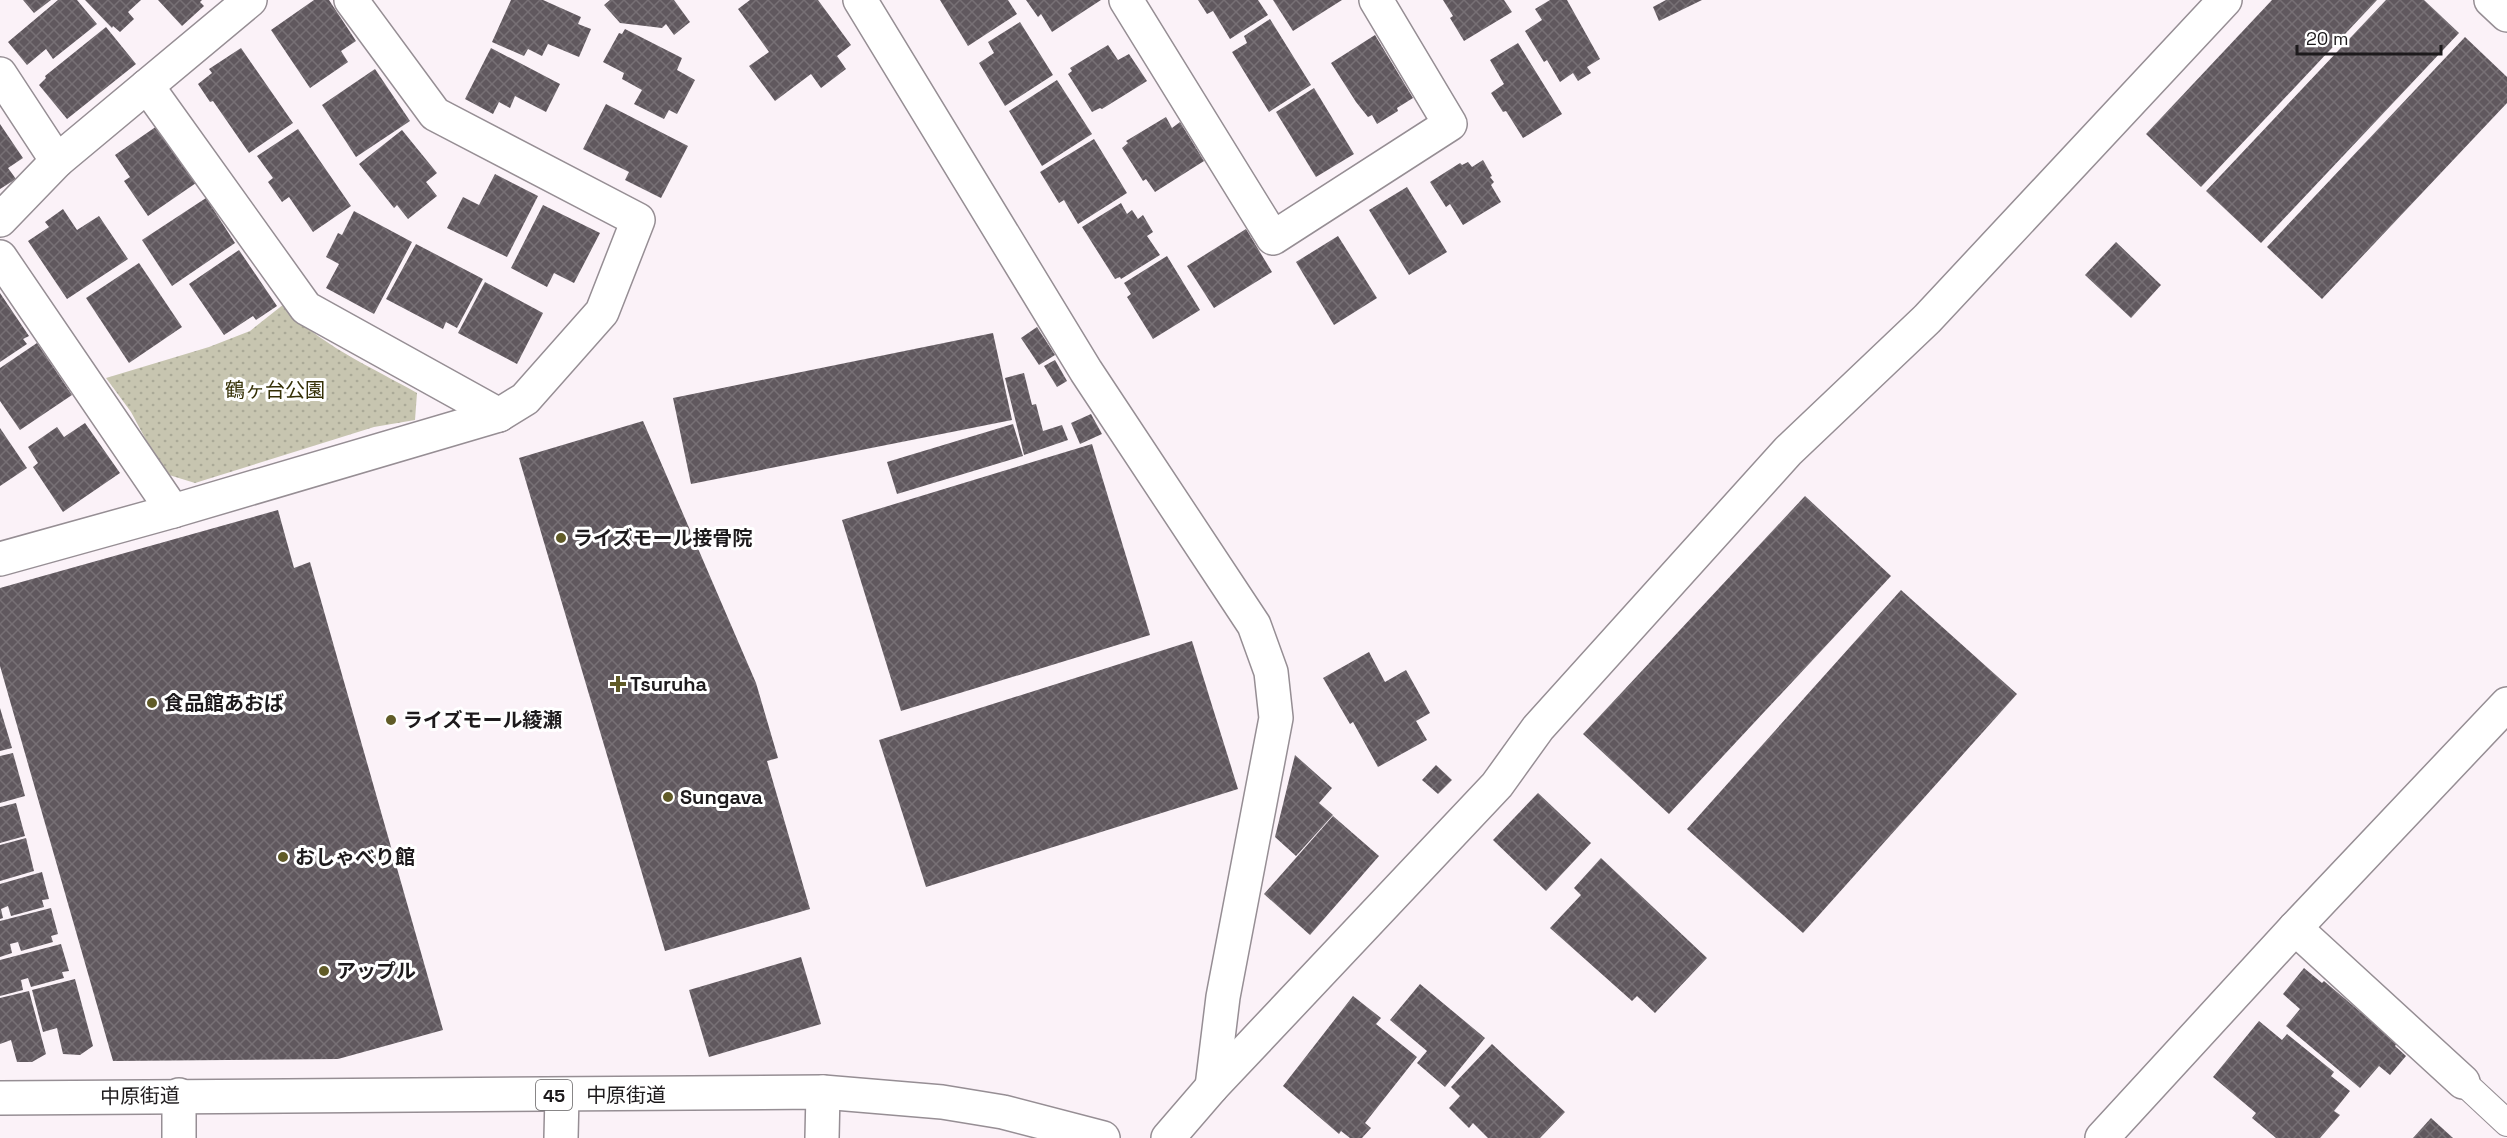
<svg xmlns="http://www.w3.org/2000/svg" width="2507" height="1138" viewBox="0 0 2507 1138" font-family="'Space Grotesk','Noto Sans JP',sans-serif">
<style>
.park{fill:url(#park-dots)}
.building{fill:url(#building-cross-hatch)}
.lines{fill:none;stroke-linecap:round;stroke-linejoin:round}
.lane-casing{stroke:#968e94;stroke-width:28}
.street-casing{stroke:#968e94;stroke-width:36}
.secondary-casing{stroke:#968e94;stroke-width:36}
.primary-casing{stroke:#968e94;stroke-width:36}
.lane{stroke:#fff;stroke-width:26}
.street{stroke:#fff;stroke-width:33}
.secondary{stroke:#fff;stroke-width:33}
.primary{stroke:#fff;stroke-width:33}
.poi-dot{fill:#605b27;stroke:#fff;stroke-width:2}
.labels{text-anchor:middle;dominant-baseline:central;stroke-width:6;stroke-linejoin:round;paint-order:stroke}
.shield{fill:#fff;stroke:#615f60;stroke-width:1.5}
.shield-label{font-size:18px;font-weight:bold;fill:#1d1a1c}
.park-label{font-size:20px;fill:#353006;stroke:#fff}
.poi-label{font-size:20px;font-weight:bold;fill:#1d1a1c;stroke:#fff;text-anchor:start}
.street-label{font-size:20px;fill:#1d1a1c;stroke:#fff}
</style>
<defs>
<pattern id="park-dots" width="8" height="8" patternUnits="userSpaceOnUse" patternTransform="scale(1.5)"><rect width="8" height="8" fill="#c7c5b0"/><path d="M2 2h.1M6 6h.1" fill="none" stroke="#aaa997" stroke-width="1.8" stroke-linecap="round"/></pattern>
<pattern id="building-cross-hatch" width="8" height="8" patternUnits="userSpaceOnUse" patternTransform="scale(1.5)"><rect width="8" height="8" fill="#60585e"/><path d="M0 0l8 8M0 8l8-8" fill="none" stroke="#777075"/></pattern>
</defs>
<rect width="100%" height="100%" fill="#fbf2f8"/>
<path class="park" d="M284,304C311,341 377,370 417,393L415,420L374,427L195,483L169,475L160,466L131,412L106,378L209,347L250,331Z"/>
<g class="building">
<path d="M23,0H51L34,13Z"/>
<path d="M58,0H77L97,24L53,59L46,49L27,65L8,42Z"/>
<path d="M85,0H141L128,12L134,19L120,32L113,26L112,28Z"/>
<path d="M158,0H202L200,2L204,6L182,26Z"/>
<path d="M314,0H329L356,41L341,51L348,62L310,88L271,30Z"/>
<path d="M511,0H543L581,17L578,24L591,29L579,57L548,44L542,56L528,49L524,56L492,42Z"/>
<path d="M610,0H674L690,22L674,35L666,24L662,28L620,23L604,5Z"/>
<path d="M750,0H818L851,45L837,56L846,69L821,88L811,74L775,101L749,66L769,52L738,9Z"/>
<path d="M940,0H1008L1017,14L968,46Z"/>
<path d="M1026,0H1101L1052,32L1041,14L1038,17Z"/>
<path d="M1198,0H1258L1268,15L1230,39L1213,11L1207,14Z"/>
<path d="M1273,0H1342L1293,31Z"/>
<path d="M1443,0H1504L1512,12L1464,41L1450,18L1453,16Z"/>
<path d="M1550,0H1567L1600,59L1587,67L1591,73L1578,81L1573,73L1560,82L1547,60L1544,62L1525,31L1542,20L1535,9Z"/>
<path d="M1666,0H1702L1659,21L1653,7Z"/>
<path d="M2272,0H2377L2201,187L2146,134Z"/>
<path d="M2386,0H2424L2459,33L2261,243L2206,191Z"/>
<path d="M1270,19L1311,85L1269,112L1232,52L1247,43L1244,36Z"/>
<path d="M1020,22L1053,75L1005,106L979,63L994,53L988,42Z"/>
<path d="M106,27L136,64L67,119L39,85L46,78L45,76Z"/>
<path d="M625,29L682,58L677,70L695,80L677,114L669,110L664,119L634,104L642,90L622,79L624,73L603,62L619,33L622,34Z"/>
<path d="M1375,35L1413,98L1397,108L1398,111L1377,124L1372,115L1368,117L1356,102L1331,63Z"/>
<path d="M2465,37L2507,77V103L2322,299L2267,247Z"/>
<path d="M1518,43L1562,114L1523,138L1506,111L1503,112L1491,93L1504,84L1490,60Z"/>
<path d="M1108,45L1118,60L1129,54L1147,81L1102,109L1100,108L1092,112L1068,74L1072,71L1070,68Z"/>
<path d="M241,48L293,123L249,153L213,101L210,102L198,84L212,73L209,69Z"/>
<path d="M491,48L560,84L546,112L515,96L510,108L499,102L493,114L465,99Z"/>
<path d="M375,69L410,121L356,157L322,105Z"/>
<path d="M1057,80L1092,134L1042,166L1009,111Z"/>
<path d="M1314,88L1354,154L1316,177L1276,112Z"/>
<path d="M606,104L688,146L661,198L625,180L629,172L583,149Z"/>
<path d="M1166,117L1172,128L1180,122L1204,161L1155,192L1146,179L1143,181L1122,148L1128,143L1126,141Z"/>
<path d="M0,124L23,158L8,168L16,179L0,189Z"/>
<path d="M157,126L196,183L148,216L124,181L130,177L115,155Z"/>
<path d="M298,129L351,206L313,232L289,197L282,202L268,182L273,178L257,156Z"/>
<path d="M402,130L437,173L426,182L437,196L408,219L397,205L394,208L359,164Z"/>
<path d="M1094,139L1127,193L1078,224L1064,200L1059,203L1040,172Z"/>
<path d="M1483,160L1492,176L1490,177L1494,182L1491,185L1501,202L1463,225L1450,204L1446,207L1430,182L1460,163L1462,165L1468,162L1472,167Z"/>
<path d="M495,174L538,196L507,257L447,228L463,197L479,205Z"/>
<path d="M1407,187L1447,252L1409,275L1369,210Z"/>
<path d="M206,198L235,243L172,286L142,240Z"/>
<path d="M1121,203L1127,214L1132,210L1138,219L1143,215L1153,232L1147,236L1160,255L1121,279L1120,277L1115,279L1082,227Z"/>
<path d="M543,205L600,233L574,283L554,273L547,287L511,268Z"/>
<path d="M63,209L77,230L99,216L128,259L67,299L28,241L49,227L45,222Z"/>
<path d="M354,211L412,242L374,314L326,288L339,264L326,257L338,233L342,235Z"/>
<path d="M1246,229L1272,272L1214,308L1187,266Z"/>
<path d="M1338,236L1377,298L1334,325L1296,262Z"/>
<path d="M2116,242L2161,285L2131,318L2085,275Z"/>
<path d="M416,244L483,279L457,328L446,322L443,329L386,299Z"/>
<path d="M239,250L277,306L256,320L253,316L224,335L189,284Z"/>
<path d="M1167,256L1200,310L1153,339L1127,297L1131,294L1124,283Z"/>
<path d="M139,263L182,327L129,363L86,298Z"/>
<path d="M485,282L543,313L517,364L458,333Z"/>
<path d="M0,293L29,336L23,339L27,344L0,362Z"/>
<path d="M1037,327L1055,355L1039,365L1021,338Z"/>
<path d="M993,333L1012,420L691,484L673,398Z"/>
<path d="M37,343L72,395L20,430L0,401V368Z"/>
<path d="M1055,360L1067,381L1057,387L1044,366Z"/>
<path d="M1024,373L1032,405L1036,404L1043,431L1062,425L1068,440L1024,455L1005,378Z"/>
<path d="M1091,414L1102,434L1080,444L1071,423Z"/>
<path d="M643,421L756,683L778,758L767,761L810,909L665,951L519,458Z"/>
<path d="M85,423L120,473L63,512L33,467L38,463L28,447L57,427L64,437Z"/>
<path d="M1013,424L1023,456L897,494L887,462Z"/>
<path d="M0,428L27,468L0,486Z"/>
<path d="M1092,444L1150,635L901,711L842,520Z"/>
<path d="M1805,496L1891,576L1669,814L1583,734Z"/>
<path d="M278,510L294,568L310,562L443,1030L338,1059L113,1061L0,666V588Z"/>
<path d="M1901,590L2017,694L1803,933L1687,829Z"/>
<path d="M1192,641L1238,789L926,887L879,740Z"/>
<path d="M1369,652L1385,682L1406,670L1430,713L1416,721L1427,740L1378,767L1353,722L1350,724L1323,678Z"/>
<path d="M0,708L12,748L0,751Z"/>
<path d="M13,753L25,796L0,803V756Z"/>
<path d="M1295,755L1332,788L1319,803L1333,815L1296,856L1275,837Z"/>
<path d="M1436,765L1452,780L1438,794L1422,780Z"/>
<path d="M1538,793L1591,843L1546,891L1493,840Z"/>
<path d="M16,803L25,836L0,843V807Z"/>
<path d="M1333,816L1379,856L1310,935L1264,894Z"/>
<path d="M26,838L34,871L0,881V845Z"/>
<path d="M1601,858L1707,958L1655,1013L1637,996L1632,1001L1550,928L1581,895L1574,888Z"/>
<path d="M42,872L49,899L42,900L44,907L11,916L8,906L1,909L3,918L0,919V884Z"/>
<path d="M51,908L58,934L51,936L53,942L21,951L18,942L10,944L12,953L0,957V921Z"/>
<path d="M61,944L69,971L62,972L64,978L31,987L28,978L21,980L23,990L0,996V960Z"/>
<path d="M801,957L821,1024L709,1057L689,990Z"/>
<path d="M2304,968L2322,983L2324,981L2397,1043L2395,1046L2406,1056L2390,1075L2379,1066L2360,1088L2286,1026L2300,1009L2283,994Z"/>
<path d="M75,979L93,1046L80,1055L63,1054L57,1028L43,1032L32,990Z"/>
<path d="M1420,984L1485,1038L1445,1087L1417,1063L1427,1051L1390,1020Z"/>
<path d="M29,991L46,1054L32,1062H17L11,1040L0,1044V998Z"/>
<path d="M1353,996L1381,1018L1376,1024L1417,1057L1365,1123L1371,1128L1362,1138H1350L1341,1131L1339,1134L1283,1086Z"/>
<path d="M2259,1021L2282,1040L2287,1034L2334,1072L2331,1076L2350,1091L2334,1111L2340,1115L2320,1138H2276L2252,1118L2256,1113L2213,1077Z"/>
<path d="M1492,1044L1565,1112L1540,1138H1488L1473,1123L1469,1128L1449,1108L1460,1096L1451,1087Z"/>
<path d="M2431,1118L2453,1138H2413Z"/>
</g>
<g class="lines">
<g class="lane-casing">
<path id="lane" d="M2463,1082L2507,1123"/>
</g>
<g class="street-casing">
<g id="street">
<path d="M860,0L1086,371L1254,625L1271,672L1276,718L1223,997L1212,1087"/>
<path d="M1126,0L1273,238L1450,124L1376,0"/>
<path d="M2491,0L2507,15"/>
<path d="M0,74L57,161"/>
<path d="M147,86L306,308L499,415"/>
<path d="M0,220L57,161L250,0"/>
<path d="M0,257L173,511"/>
<path d="M0,559L173,511L499,415L525,399L602,312L638,220L435,114L351,0"/>
<path d="M2295,928L2463,1082"/>
<path d="M179,1095V1138"/>
<path d="M561,1138L562,1095"/>
<path d="M822,1138L823,1092"/>
<path d="M2102,1138L2295,928L2507,704"/>
</g>
</g>
<g class="secondary-casing">
<path id="secondary" d="M1168,1138L1212,1087L1497,785L1538,728L1788,451L1927,319L2225,0"/>
</g>
<g class="primary-casing">
<path id="primary" d="M0,1098L823,1092L942,1102L1003,1112L1103,1138"/>
</g>
<use href="#lane" class="lane"/>
<use href="#street" class="street"/>
<use href="#secondary" class="secondary"/>
<use href="#primary" class="primary"/>
</g>
<g class="poi-dot">
<circle cx="561" cy="538" r="6"/>
<path d="M615 675h6v6h6v6h-6v6h-6v-6h-6v-6h6z"/>
<circle cx="152" cy="703" r="6"/>
<circle cx="391" cy="720" r="6"/>
<circle cx="668" cy="797" r="6"/>
<circle cx="283" cy="857" r="6"/>
<circle cx="324" cy="971" r="6"/>
</g>
<g class="labels">
<rect class="shield" x="536" y="1080" width="36" height="30" rx="4.5"/>
<g class="shield-label">
<text x="554" y="1095">45</text>
</g>
<g class="park-label">
<text x="275" y="390">鶴ヶ台公園</text>
</g>
<g class="poi-label">
<text x="573" y="538">ライズモール接骨院</text>
<text x="630" y="684">Tsuruha</text>
<text x="164" y="703">食品館あおば</text>
<text x="403" y="720">ライズモール綾瀬</text>
<text x="680" y="797">Sungava</text>
<text x="295" y="857">おしゃべり館</text>
<text x="336" y="971">アップル</text>
</g>
<g class="street-label">
<text x="626" y="1095">中原街道</text>
<text transform="translate(140 1096) rotate(-1)">中原街道</text>
</g>
</g>
<path d="M2297 45v9h144v-9" fill="none" stroke="#1d1a1c" stroke-width="3"/>
<text x="2306" y="45" font-size="18" fill="#1d1a1c" stroke="#ffffff" stroke-width="4.5" paint-order="stroke">20 m</text>
</svg>
